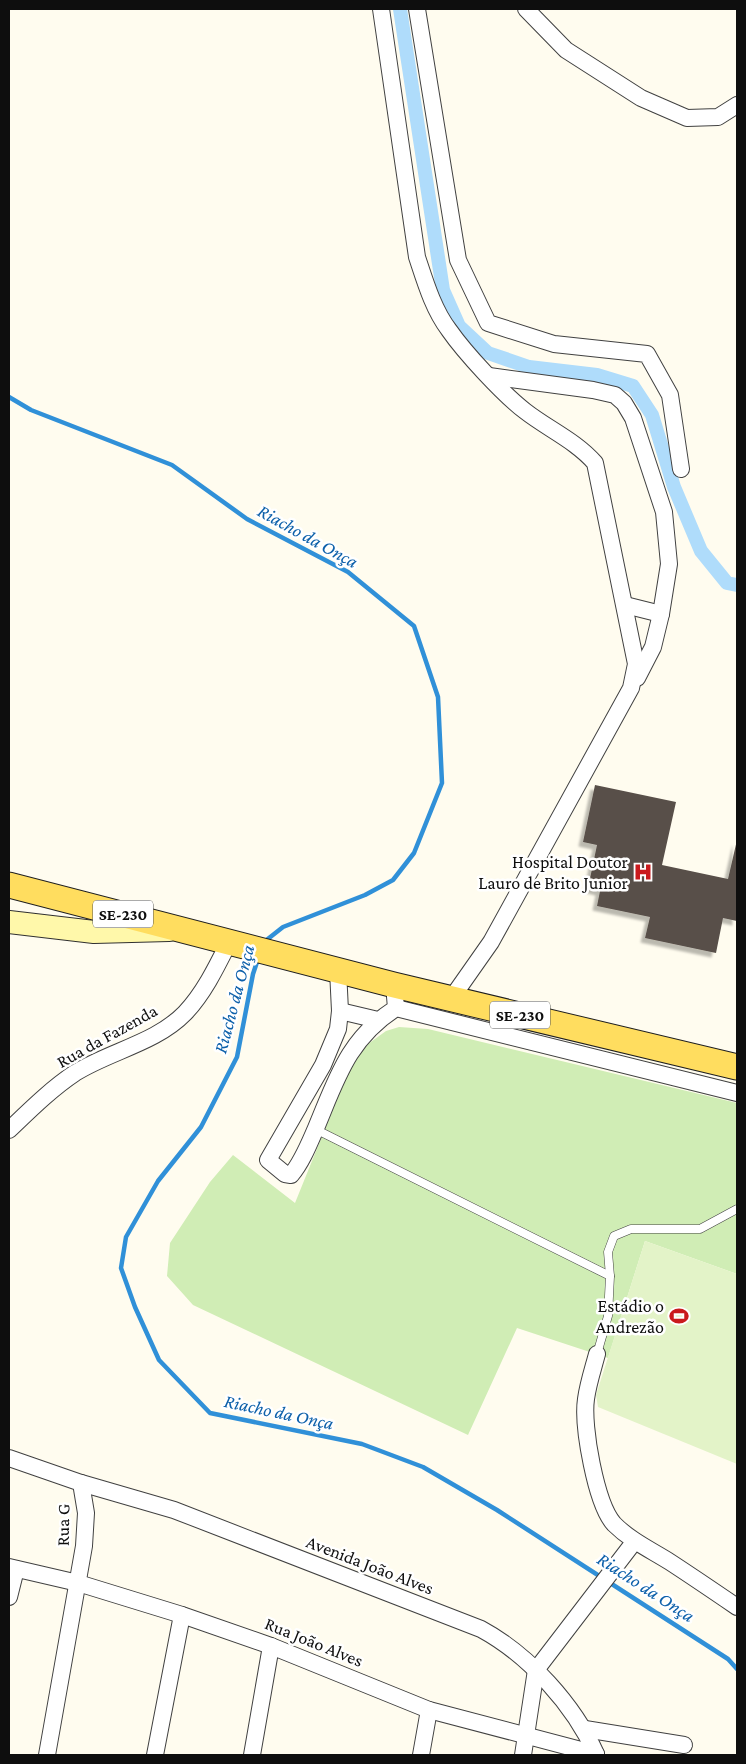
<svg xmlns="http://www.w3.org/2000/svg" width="746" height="1764" viewBox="0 0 746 1764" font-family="'Crimson Pro',serif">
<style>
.green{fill:#d0edb5}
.pitch{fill:#e3f3c8}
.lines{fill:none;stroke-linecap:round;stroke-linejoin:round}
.stream{stroke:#3090d8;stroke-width:4.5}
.canal{stroke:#afdcfb;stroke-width:14}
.building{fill:#584f49;filter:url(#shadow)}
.lane-casing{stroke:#414141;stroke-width:9}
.street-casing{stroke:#414141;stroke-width:18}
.secondary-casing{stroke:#303030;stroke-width:24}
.primary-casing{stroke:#1f1f1f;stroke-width:27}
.lane{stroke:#fff;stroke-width:8}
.street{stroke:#fff;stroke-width:16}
.secondary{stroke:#fff8aa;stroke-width:22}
.primary{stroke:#ffdd5f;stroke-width:25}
.labels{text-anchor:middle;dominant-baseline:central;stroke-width:5;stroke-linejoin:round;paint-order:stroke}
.shield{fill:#fff;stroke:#565656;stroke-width:1}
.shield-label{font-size:16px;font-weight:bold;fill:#0e0e0e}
.poi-label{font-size:18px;fill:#0e0e0e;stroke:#fff;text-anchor:end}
.street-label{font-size:18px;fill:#0e0e0e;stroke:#fff}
.water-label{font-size:19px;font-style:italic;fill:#0d60aa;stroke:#fff}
</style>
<defs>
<filter id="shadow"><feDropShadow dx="-4.5" dy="4.5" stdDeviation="1" flood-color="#0004"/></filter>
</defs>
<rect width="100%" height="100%" fill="#fffcef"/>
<path class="green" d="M399,1027L428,1029L737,1103V1274L645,1241L608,1358L517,1328L468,1435L193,1305L167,1276L170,1243L210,1182L233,1155L295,1203L350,1067L368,1044L386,1031Z"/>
<path class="pitch" d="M645,1241L737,1274V1464L598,1407L596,1395Z"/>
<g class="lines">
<g class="stream">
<path d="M9,397L31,410L172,465L247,519L348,572L414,626L438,697L442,783L414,853L393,880L365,895L283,927L264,942"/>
<path d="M258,959L253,974L237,1057L201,1127L158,1181L126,1237L121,1268L135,1307L159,1360L210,1413L362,1444L423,1467L497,1510L728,1659L737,1669"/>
</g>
<path class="canal" d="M400,9L443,290L459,326L488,353L529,367L597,375L633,386L652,415L674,487L701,551L727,583L737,585"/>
</g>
<path class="building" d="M595,785L676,802L662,865L728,879L737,840V921L723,918L716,953L645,938L650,917L597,906L600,891L588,888L597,845L583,842Z"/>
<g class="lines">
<g class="lane-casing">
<g id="lane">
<path d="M315,1129L610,1276"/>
<path d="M597,1354L608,1316L610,1276L608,1252L614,1236L631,1229H700L737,1209"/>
</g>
</g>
<g class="street-casing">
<g id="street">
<path d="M381,9L417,257C425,281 433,309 449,330C465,353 503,394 525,411C548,429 576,441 595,463L636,664L631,688L491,942L451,999"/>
<path d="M417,9L458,260L488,323L554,344L647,354L670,395L681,469"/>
<path d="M526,9L566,50L641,98L687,118L718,117L737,105"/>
<path d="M489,376L593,390L615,395L624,403L633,418L664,512L669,564L661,614L653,647L637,678"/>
<path d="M625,605L661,614"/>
<path d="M338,970L340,1011L338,1029L323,1065L268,1160L285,1174L291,1175C302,1162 309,1144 316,1128C337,1078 348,1039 396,1008L394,985"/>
<path d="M396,1008L737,1093"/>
<path d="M340,1011L378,1020"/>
<path d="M9,1130C30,1110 51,1089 75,1073C110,1051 156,1043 185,1013C204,993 217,966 229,942"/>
<path d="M597,1354C593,1369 588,1384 586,1399C582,1426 596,1504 614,1524C631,1541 651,1550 670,1562C693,1577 715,1592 737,1607"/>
<path d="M9,1458L81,1483L86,1513L84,1546L47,1755"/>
<path d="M81,1483L174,1510L481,1629C529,1655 574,1705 596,1754"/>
<path d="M9,1567L78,1583L182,1615L271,1646L429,1710L596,1754"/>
<path d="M9,1597L16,1569"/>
<path d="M585,1729L684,1745"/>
<path d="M155,1755L182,1615"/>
<path d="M252,1755L271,1646"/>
<path d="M421,1755L429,1710"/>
<path d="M523,1755L536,1670L634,1542"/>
</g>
</g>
<g class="secondary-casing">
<path id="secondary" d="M9,922L94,932L169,930"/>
</g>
<g class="primary-casing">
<path id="primary" d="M9,885L394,985L737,1067"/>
</g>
<use href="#lane" class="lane"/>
<use href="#street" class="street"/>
<use href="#secondary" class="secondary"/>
<use href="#primary" class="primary"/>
</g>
<defs>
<g id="hospital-bare" transform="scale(1.5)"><path d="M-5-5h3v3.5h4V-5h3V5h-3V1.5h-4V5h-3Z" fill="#ca1a1d" stroke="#fff" stroke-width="2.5" paint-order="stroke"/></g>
<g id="stadium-bare" transform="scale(1.5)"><path d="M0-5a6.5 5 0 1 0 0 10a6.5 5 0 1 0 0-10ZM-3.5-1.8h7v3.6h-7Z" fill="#ca1a1d" stroke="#fff" stroke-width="2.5" paint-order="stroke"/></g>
</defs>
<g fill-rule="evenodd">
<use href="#hospital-bare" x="643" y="872"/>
<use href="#stadium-bare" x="679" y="1316"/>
</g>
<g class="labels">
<g class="shield">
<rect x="93" y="900.5" width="60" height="27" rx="4"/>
<rect x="490" y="1001.5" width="60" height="27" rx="4"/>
</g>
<g class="shield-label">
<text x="123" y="914">SE-230</text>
<text x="520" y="1015">SE-230</text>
</g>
<g class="poi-label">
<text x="628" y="862">Hospital Doutor<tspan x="628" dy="21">Lauro de Brito Junior</tspan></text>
<text x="664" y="1306">Estádio o<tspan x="664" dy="21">Andrezão</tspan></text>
</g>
<g class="street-label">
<text transform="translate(107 1036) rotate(-29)">Rua da Fazenda</text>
<text transform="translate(63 1525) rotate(-89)">Rua G</text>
<text transform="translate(370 1565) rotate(21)">Avenida João Alves</text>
<text transform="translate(314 1642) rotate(22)">Rua João Alves</text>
</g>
<g class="water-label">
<text transform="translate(308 536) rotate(29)">Riacho da Onça</text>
<text transform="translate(234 999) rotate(-75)">Riacho da Onça</text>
<text transform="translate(279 1412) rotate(12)">Riacho da Onça</text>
<text transform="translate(646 1587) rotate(33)">Riacho da Onça</text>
</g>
</g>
<rect width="746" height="1764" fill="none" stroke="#0e0e0e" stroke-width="20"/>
</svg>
